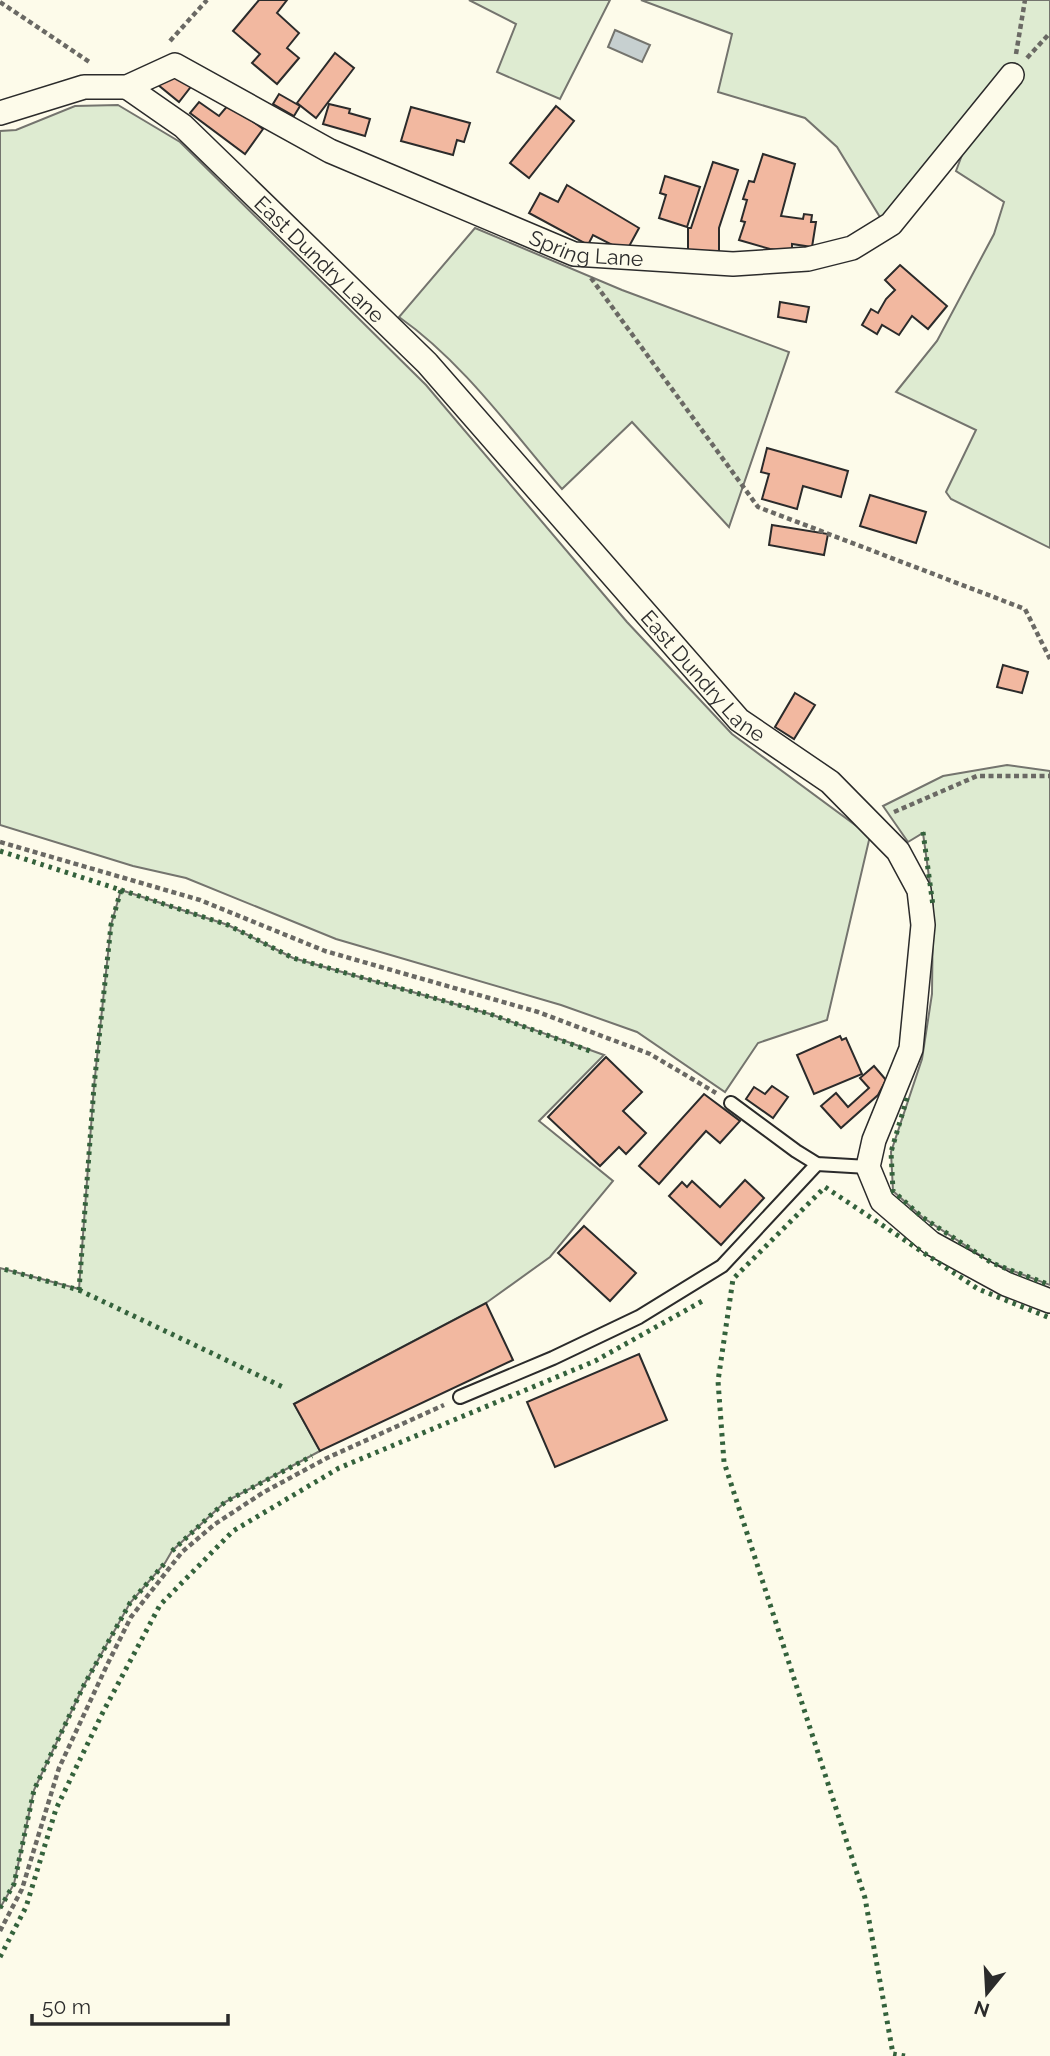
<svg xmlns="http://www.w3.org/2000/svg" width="1050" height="2056" viewBox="0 0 1050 2056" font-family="Raleway,sans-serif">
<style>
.green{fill:#deebd1;stroke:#74746e;stroke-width:2}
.water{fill:#c7d0d0;stroke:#74746e;stroke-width:2}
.building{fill:#f2b8a0;stroke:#2b2b2b;stroke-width:2}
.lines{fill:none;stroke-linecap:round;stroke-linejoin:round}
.lane-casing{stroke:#2b2b2b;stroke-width:16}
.street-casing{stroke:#2b2b2b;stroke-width:26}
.path{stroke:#6a6964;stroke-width:4.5;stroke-dasharray:5 3.5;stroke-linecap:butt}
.lane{stroke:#fdfbea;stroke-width:12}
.street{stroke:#fdfbea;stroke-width:23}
.hedge{stroke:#34623c;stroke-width:5;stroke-dasharray:3.5 5;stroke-linecap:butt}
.labels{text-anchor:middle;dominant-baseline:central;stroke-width:5;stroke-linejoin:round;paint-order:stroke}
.street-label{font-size:21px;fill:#2b2b2b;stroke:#fdfbea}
</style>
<rect width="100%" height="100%" fill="#fdfbea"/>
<g class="green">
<path d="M469,0H610L560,99L497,72L516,24Z"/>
<path d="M641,0H1050V548L951,499L946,492L976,430L896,392L937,341L994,234L1004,202L956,171L981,104L883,222L837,147L805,118L718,92L732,34Z"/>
<path d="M118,105L180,142L426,385L627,622L732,734L870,836L827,1020L758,1043L725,1092L637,1032L561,1005L336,939L186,878L133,866L0,825V131L16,130L75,106Z"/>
<path d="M475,228L622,290L789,352L729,527L632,422L562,489C511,430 463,362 399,317Z"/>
<path d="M1007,765L1050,771V1285L992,1263L922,1217L893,1191L891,1152L922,1059L932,994L933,906L923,833L908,842L883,806L943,776Z"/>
<path d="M121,890L228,925L293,958L490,1014L604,1055L539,1121L613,1181L550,1257L486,1303L294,1404L320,1451L225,1502L172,1551L165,1563L130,1603L84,1685L34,1790L14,1884L0,1908V1268L79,1289L94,1086L111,925Z"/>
</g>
<path class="water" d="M615,30L650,45L642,62L608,47Z"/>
<g class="building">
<path d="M259,0H287L277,13L299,33L287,48L299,58L277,84L252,63L260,54L233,31Z"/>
<path d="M335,53L354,68L316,118L297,103Z"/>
<path d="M171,67L193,84L179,102L157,84Z"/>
<path d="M279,94L300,106L294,116L273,104Z"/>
<path d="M199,102L219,116L229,104L263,129L245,154L190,113Z"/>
<path d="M329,104L350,109L349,113L370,119L365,136L323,124Z"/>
<path d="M556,106L574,121L529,178L510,163Z"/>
<path d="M411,107L470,123L464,142L457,140L453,155L401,141Z"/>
<path d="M763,154L795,164L781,216L803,219L804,214L812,215L811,222H816L812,247L792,244V252L770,249L739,240L745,222L741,221L747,200L743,199L749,181L754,182Z"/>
<path d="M713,162L738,170L719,228V251H688V228H691Z"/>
<path d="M665,176L700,187L687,227L659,218L666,195L660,193Z"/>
<path d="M567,185L639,228L626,252L593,235L588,245L529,213L540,193L558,202Z"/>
<path d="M900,265L947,306L928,329L912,316L899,335L882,325L877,334L862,325L871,309L878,313L886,299L895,290L885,280Z"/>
<path d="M780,302L809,307L806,322L778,317Z"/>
<path d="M767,448L848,471L841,497L803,486L797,509L762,499L769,474L761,472Z"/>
<path d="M870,495L926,512L916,543L860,526Z"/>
<path d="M772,525L828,534L824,555L769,545Z"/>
<path d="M1003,665L1028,672L1022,693L997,687Z"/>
<path d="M795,693L815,705L794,739L775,727Z"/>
<path d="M840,1036L842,1040L846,1038L862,1074L814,1094L797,1055Z"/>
<path d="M606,1057L642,1092L623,1111L646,1133L626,1154L619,1147L600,1166L548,1117Z"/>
<path d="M874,1066L886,1080L878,1095L841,1128L821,1106L836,1093L848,1107L869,1088L860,1078Z"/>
<path d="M772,1086L788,1097L773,1118L746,1099L754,1087L765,1094Z"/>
<path d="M704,1094L740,1121L720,1143L706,1131L659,1184L639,1166Z"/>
<path d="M745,1180L764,1198L721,1245L669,1196L682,1182L687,1187L692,1181L720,1207Z"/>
<path d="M584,1226L636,1273L610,1301L558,1253Z"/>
<path d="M486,1303L513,1360L320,1451L294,1404Z"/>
<path d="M639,1354L667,1420L555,1467L527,1402Z"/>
</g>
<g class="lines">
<g class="lane-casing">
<g id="lane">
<path d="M731,1103L796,1151L817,1164L868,1167"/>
<path d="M460,1397L553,1358L639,1317L722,1266L817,1164"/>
</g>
</g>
<g class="street-casing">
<g id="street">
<path id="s1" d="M127,87L183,126L427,363L739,720L830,782L898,851L919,890L923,925L911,1049L874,1140L868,1167L882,1201L931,1243L1006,1284L1050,1301"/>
<path id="s2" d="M0,113L84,87H127L175,65L330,151L574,254L733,264L808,259L852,248L891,224L1012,75"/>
</g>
</g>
<g class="path">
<path d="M0,2L91,63"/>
<path d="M170,41L207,0"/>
<path d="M1016,54L1025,0"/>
<path d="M1027,58L1050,33"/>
<path d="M591,278L758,507L1025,609L1050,659"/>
<path d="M894,812L977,776H1050"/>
<path d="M0,842L200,900L325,951L538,1012L650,1054L716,1093"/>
<path d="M0,1931L22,1889L59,1768L108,1663L131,1617L182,1552L215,1524L264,1492L327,1458L444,1405"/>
</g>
<use href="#lane" class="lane"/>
<use href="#street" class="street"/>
<g class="hedge">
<path d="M923,832L933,906"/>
<path d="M0,851L121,890L111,925L94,1086L79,1290L0,1268"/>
<path d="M121,890L228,925L293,958L490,1014L590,1051"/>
<path d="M907,1098L891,1152L893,1191L922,1217L992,1263L1050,1285"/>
<path d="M79,1290L285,1388"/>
<path d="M172,1551L225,1502L312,1456"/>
<path d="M0,1908L14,1884L34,1790L84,1685L130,1603L165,1563"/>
<path d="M0,1957L26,1907L56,1809L103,1712L160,1605L233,1531L339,1468L595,1361L706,1299"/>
<path d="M905,2056L893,2054L865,1898L724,1462L718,1381L733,1279L825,1187L978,1289L1050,1318"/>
</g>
</g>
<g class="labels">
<g class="street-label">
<text stroke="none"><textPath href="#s2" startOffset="637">Spring Lane</textPath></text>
<text stroke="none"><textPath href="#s1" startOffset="259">East Dundry Lane</textPath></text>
<text stroke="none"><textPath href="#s1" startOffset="826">East Dundry Lane</textPath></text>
</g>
</g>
<g transform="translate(987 1993) rotate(198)" stroke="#fdfbea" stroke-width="5" paint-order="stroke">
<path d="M0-5L12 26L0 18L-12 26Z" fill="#2b2b2b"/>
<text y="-10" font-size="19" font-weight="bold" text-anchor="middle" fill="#2b2b2b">N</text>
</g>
<path d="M32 2014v10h196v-10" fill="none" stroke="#2b2b2b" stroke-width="3.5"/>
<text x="42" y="2014" font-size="21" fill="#2b2b2b" stroke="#fdfbea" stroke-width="5" paint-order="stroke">50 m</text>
</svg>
